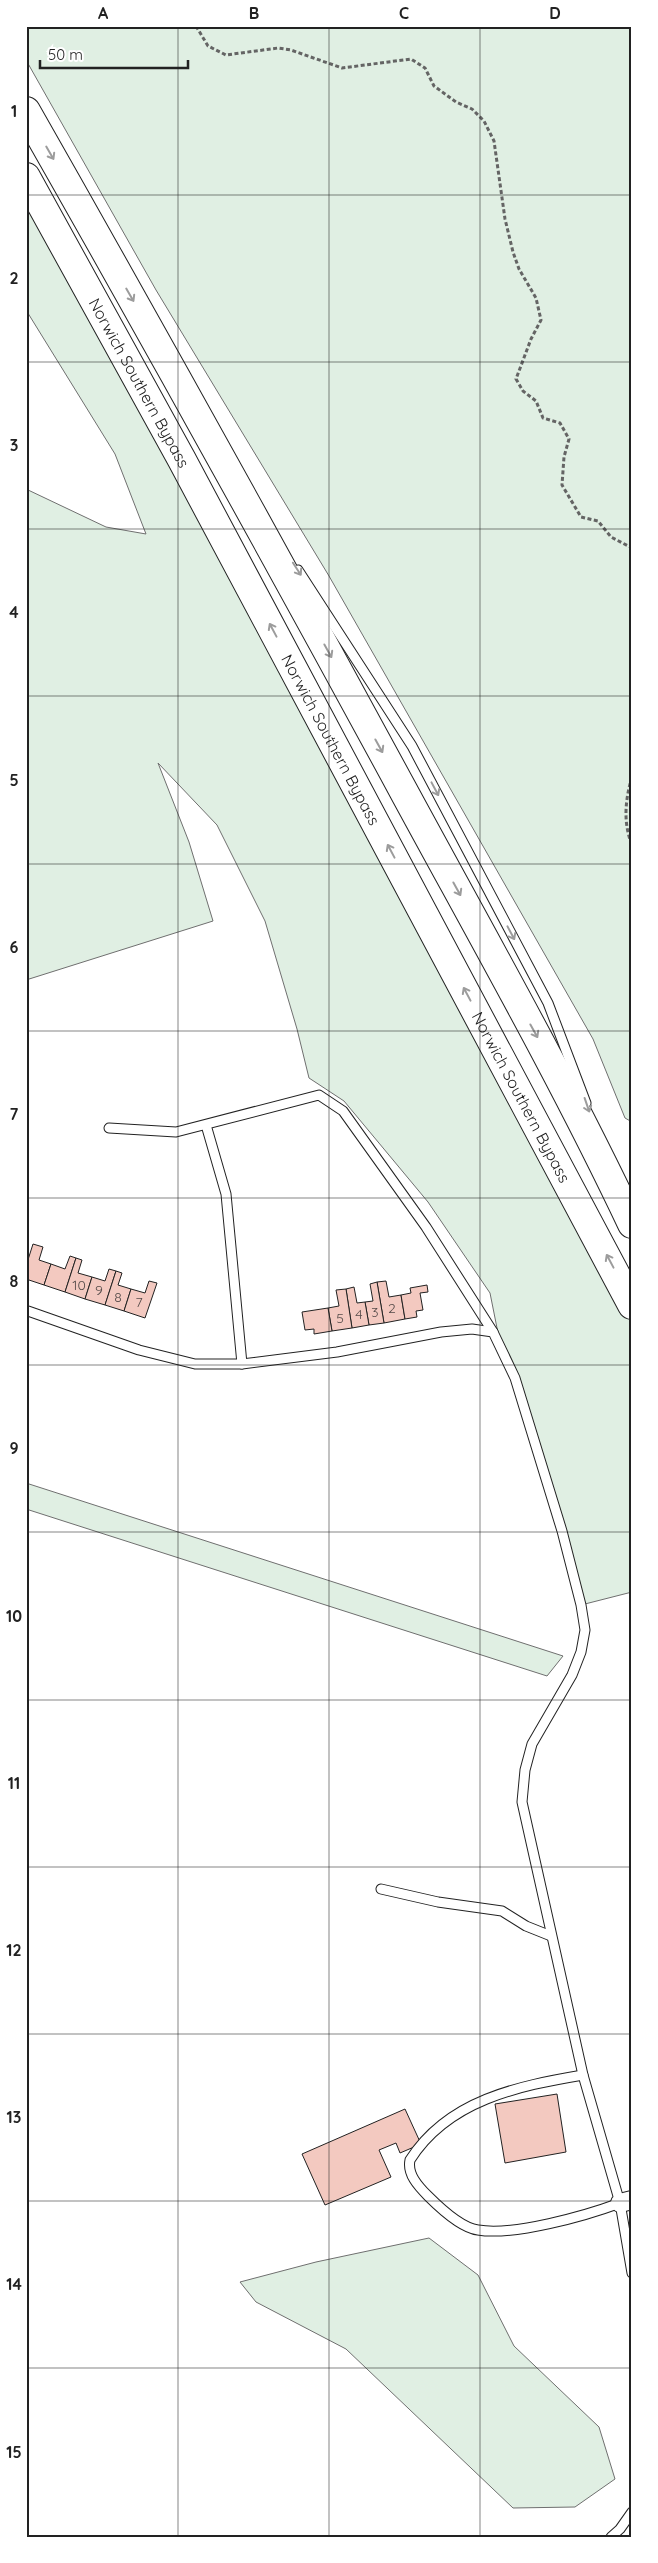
<svg xmlns="http://www.w3.org/2000/svg" width="658" height="2563" viewBox="0 0 658 2563" font-family="Quicksand,sans-serif">
<style>
.green{fill:#e0efe3;stroke:#6f6f6f}
.building{fill:#f3c9c0;stroke:#222}
.lines{fill:none;stroke-linecap:round;stroke-linejoin:round}
.lane-casing{stroke:#222;stroke-width:11}
.street-casing{stroke:#222;stroke-width:20}
.highway-casing{stroke:#222;stroke-width:30}
.path{stroke:#646464;stroke-width:3;stroke-dasharray:4 2.5;stroke-linecap:butt}
.lane{stroke:#fff;stroke-width:9}
.street{stroke:#fff;stroke-width:18}
.highway{stroke:#fff;stroke-width:28}
.oneway{stroke:#9c9c9c}
.grid{fill:none;stroke:#222;stroke-width:1;stroke-opacity:0.55}
.labels{text-anchor:middle;dominant-baseline:central;stroke-width:4;stroke-linejoin:round;paint-order:stroke}
.number-label{font-size:14px;fill:#564c4a}
.street-label{font-size:16px;fill:#222;stroke:#fff}
.neatline{fill:none;stroke:#222;stroke-width:2}
.grid-label{font-size:16px;text-anchor:middle;font-weight:bold;fill:#222}
</style>
<rect width="100%" height="100%" fill="#fff"/>
<g class="green">
<path d="M26,26H632V1122L625,1118L593,1039L329,576L156,290L26,60Z"/>
<path d="M26,206L176,464L632,1322V1592L581,1605L562,1531L501,1348L490,1293L428,1202L344,1101L309,1078L297,1029L265,921L217,825L158,763L189,842L213,921L26,980V489L106,527L146,534L115,454L26,310Z"/>
<path d="M26,1483L563,1656L547,1676L26,1509Z"/>
<path d="M429,2238L478,2275L514,2346L599,2427L615,2479L575,2507L513,2508L346,2349L256,2302L240,2282L316,2262Z"/>
</g>
<g class="building">
<path d="M33,1244L43,1247L39,1260L51,1264L44,1285L26,1279V1266Z"/>
<path d="M70,1256L76,1258L65,1292L44,1285L51,1264L65,1269Z"/>
<path d="M76,1258L82,1260L78,1273L92,1277L85,1299L65,1292Z"/>
<path d="M109,1269L116,1271L105,1305L85,1299L92,1277L105,1281Z"/>
<path d="M116,1271L122,1273L118,1285L131,1289L124,1311L105,1305Z"/>
<path d="M149,1281L157,1283L145,1318L124,1311L131,1289L145,1293Z"/>
<path d="M386,1281L389,1297L401,1295L405,1319L384,1323L377,1282Z"/>
<path d="M377,1282L384,1323L369,1325L365,1302L373,1301L370,1284Z"/>
<path d="M427,1285L428,1292L420,1293L423,1310L416,1311L417,1317L405,1319L401,1295L411,1293L410,1288Z"/>
<path d="M354,1287L357,1303L365,1302L369,1325L352,1328L346,1289Z"/>
<path d="M346,1289L352,1328L332,1331L328,1308L339,1306L336,1290Z"/>
<path d="M328,1308L332,1331L314,1334V1329L305,1330L302,1312Z"/>
<path d="M557,2094L566,2152L505,2163L495,2104Z"/>
<path d="M405,2109L421,2144L400,2153L396,2143L379,2150L391,2177L325,2205L302,2154Z"/>
</g>
<g class="lines">
<g class="lane-casing">
<g id="lane">
<path d="M298,570L412,746L548,1003L586,1103"/>
<path d="M206,1125L226,1194L242,1364"/>
<path d="M109,1128L176,1132L319,1095L343,1111L426,1227L493,1332"/>
<path d="M28,1311L139,1350L195,1364H242L337,1352L441,1332L472,1329L493,1332L515,1378L562,1531L581,1605L585,1630L581,1652L572,1675L532,1744L525,1770L522,1802L583,2075L620,2203L632,2273"/>
<path d="M381,1889L438,1902L502,1911L526,1926L551,1936"/>
<path d="M583,2075C518,2086 448,2100 410,2160C407,2174 418,2186 428,2196C440,2208 461,2228 478,2230C514,2236 585,2216 620,2203"/>
<path d="M611,2537L620,2529L632,2512"/>
</g>
</g>
<g class="street-casing">
<path id="street" d="M620,2203L632,2200"/>
</g>
<g class="highway-casing">
<g id="highway">
<path d="M26,111C154,336 280,563 403,790C481,934 562,1076 632,1224"/>
<path id="s1" d="M26,177L182,460L632,1305"/>
</g>
</g>
<g class="path">
<path d="M196,26L208,46L226,55L278,48L291,50L342,68L411,59L425,68L434,86L456,102L472,109L484,121L494,141L505,219L513,252L519,269L536,298L541,320L531,339L516,379L523,391L536,401L543,418L560,423L569,439L564,457L562,485L581,517L598,521L611,537L632,548"/>
<path d="M632,777C625,800 623,823 632,845"/>
</g>
<use href="#lane" class="lane"/>
<use href="#street" class="street"/>
<use href="#highway" class="highway"/>
</g>
<defs><path id="oneway-shaft" d="M-6 0H5M1.5-3L5.5 0L1.5 3" fill="none" stroke-width="1.6" stroke-linecap="round" stroke-linejoin="round" transform="scale(1.25)"/></defs>
<g class="oneway">
<use href="#oneway-shaft" transform="translate(50 153) rotate(60)"/>
<use href="#oneway-shaft" transform="translate(130 295) rotate(60)"/>
<use href="#oneway-shaft" transform="translate(297 569) rotate(57)"/>
<use href="#oneway-shaft" transform="translate(273 630) rotate(-118)"/>
<use href="#oneway-shaft" transform="translate(328 651) rotate(61)"/>
<use href="#oneway-shaft" transform="translate(379 746) rotate(61)"/>
<use href="#oneway-shaft" transform="translate(435 789) rotate(62)"/>
<use href="#oneway-shaft" transform="translate(391 851) rotate(-118)"/>
<use href="#oneway-shaft" transform="translate(457 889) rotate(61)"/>
<use href="#oneway-shaft" transform="translate(511 933) rotate(62)"/>
<use href="#oneway-shaft" transform="translate(467 994) rotate(-118)"/>
<use href="#oneway-shaft" transform="translate(534 1031) rotate(61)"/>
<use href="#oneway-shaft" transform="translate(587 1105) rotate(71)"/>
<use href="#oneway-shaft" transform="translate(610 1261) rotate(-118)"/>
</g>
<path class="grid" d="M178,26V2537M329,26V2537M480,26V2537M26,195H632M26,362H632M26,529H632M26,696H632M26,864H632M26,1031H632M26,1198H632M26,1365H632M26,1532H632M26,1700H632M26,1867H632M26,2034H632M26,2201H632M26,2368H632"/>
<g class="labels">
<g class="number-label">
<text x="79" y="1285">10</text>
<text x="99" y="1290">9</text>
<text x="118" y="1297">8</text>
<text x="139" y="1302">7</text>
<text x="392" y="1308">2</text>
<text x="375" y="1312">3</text>
<text x="359" y="1314">4</text>
<text x="340" y="1318">5</text>
</g>
<g class="street-label">
<text stroke="none"><textPath href="#s1" startOffset="235">Norwich Southern Bypass</textPath></text>
<text stroke="none"><textPath href="#s1" startOffset="640">Norwich Southern Bypass</textPath></text>
<text stroke="none"><textPath href="#s1" startOffset="1045">Norwich Southern Bypass</textPath></text>
</g>
</g>
<rect width="658" height="2563" fill="none" stroke="#ffffff" stroke-width="55"/>
<path d="M40 60v8h148v-8" fill="none" stroke="#222222" stroke-width="2.5"/>
<text x="48" y="60" font-size="15" fill="#222222" stroke="#ffffff" stroke-width="4" paint-order="stroke">50 m</text>
<rect x="28" y="28" width="602" height="2508" class="neatline"/>
<g class="grid-label">
<text x="103" y="19">A</text>
<text x="254" y="19">B</text>
<text x="404" y="19">C</text>
<text x="555" y="19">D</text>
<text x="14" y="117">1</text>
<text x="14" y="284">2</text>
<text x="14" y="451">3</text>
<text x="14" y="618">4</text>
<text x="14" y="786">5</text>
<text x="14" y="953">6</text>
<text x="14" y="1120">7</text>
<text x="14" y="1287">8</text>
<text x="14" y="1454">9</text>
<text x="14" y="1622">10</text>
<text x="14" y="1789">11</text>
<text x="14" y="1956">12</text>
<text x="14" y="2123">13</text>
<text x="14" y="2290">14</text>
<text x="14" y="2458">15</text>
</g>
</svg>
